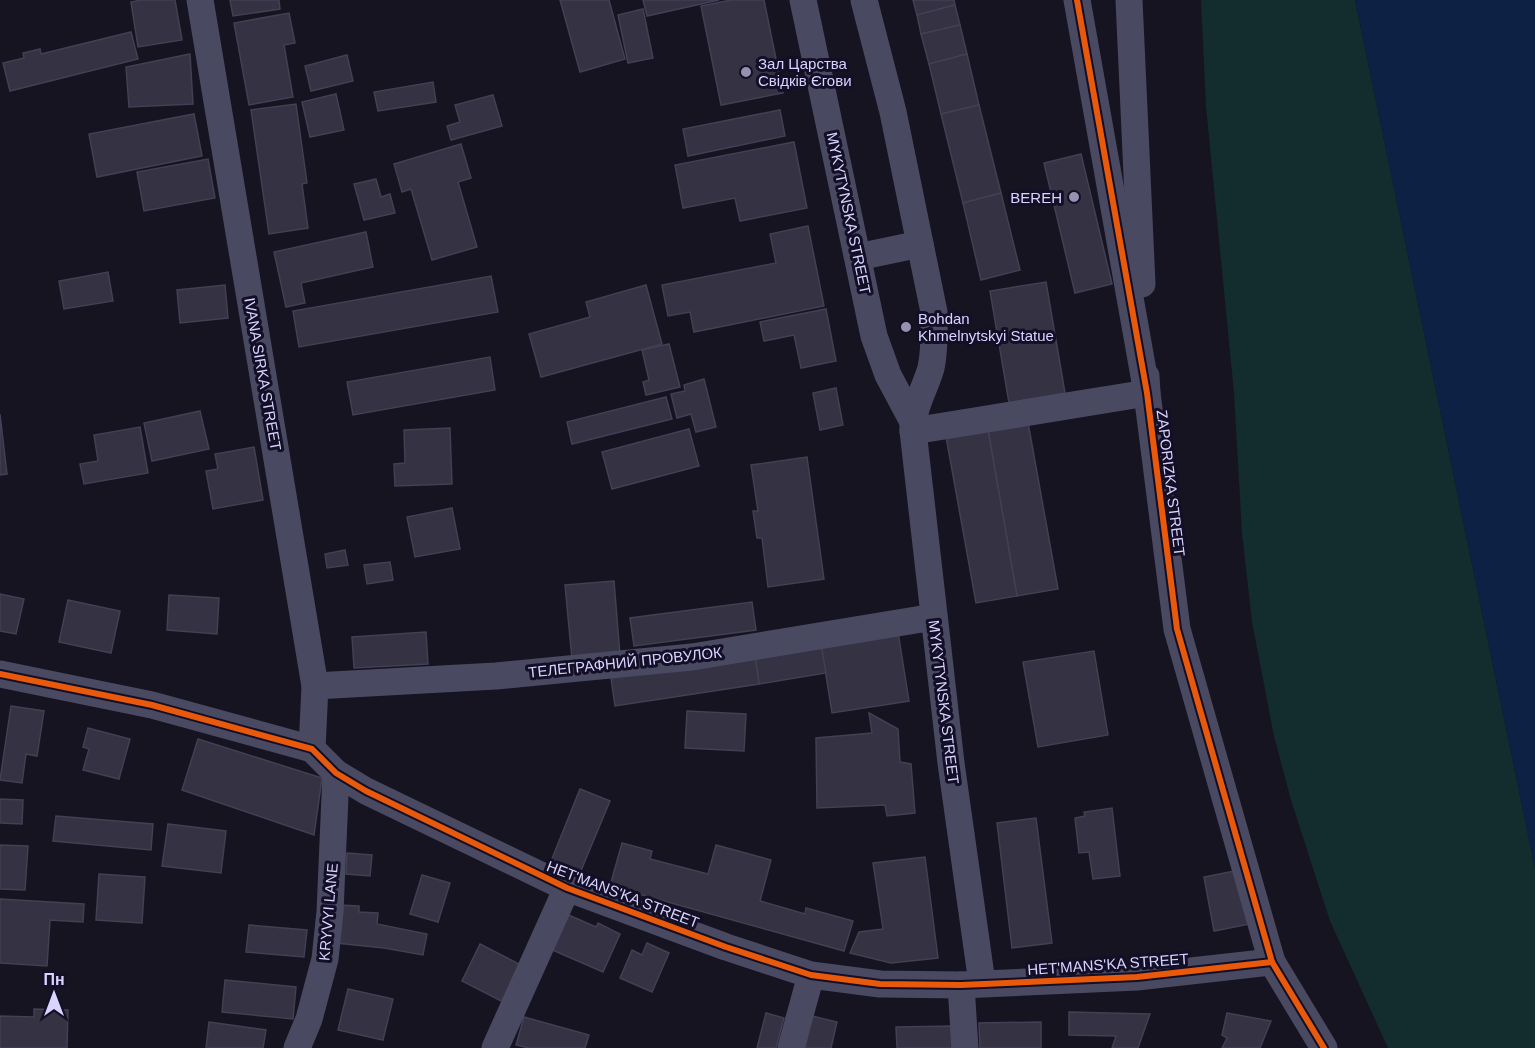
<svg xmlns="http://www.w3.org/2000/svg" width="1535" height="1048" viewBox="0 0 1535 1048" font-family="Helvetica,sans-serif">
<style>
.green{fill:#132c2d}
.water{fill:#0d2144}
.building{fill:#343243;stroke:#433f54;stroke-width:1.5}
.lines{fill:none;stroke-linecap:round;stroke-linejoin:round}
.minor{stroke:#4a4962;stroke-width:27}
.cycleway-casing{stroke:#130f26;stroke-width:10}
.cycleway{stroke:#e8590c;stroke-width:6}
.poi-dot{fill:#9591b1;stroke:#130f26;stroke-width:2}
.labels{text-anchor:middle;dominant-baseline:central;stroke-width:6;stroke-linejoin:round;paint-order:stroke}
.poi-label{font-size:15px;fill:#d9d4ff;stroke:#130f26;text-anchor:start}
.street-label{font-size:15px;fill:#d9d4ff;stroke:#130f26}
</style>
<rect width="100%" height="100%" fill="#161421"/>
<path class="green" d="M1201,0H1355L1535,868V1048H1388L1330,921L1291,800L1274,736L1252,622L1242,533L1234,393L1206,107Z"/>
<path class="water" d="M1355,0H1535V868Z"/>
<g class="building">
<path d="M141,0H175L182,40L138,47L131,2Z"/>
<path d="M230,0H279L280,9L233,16Z"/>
<path d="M560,0H609L625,59L580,72Z"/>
<path d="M643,0H719L647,16Z"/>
<path d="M731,0H764L783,93L721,105L701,6Z"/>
<path d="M913,0H954L955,5L917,15Z"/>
<path d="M955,5L960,25L921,34L917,15Z"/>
<path d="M643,9L653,58L628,63L618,15Z"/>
<path d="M289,13L295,43L284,45L293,97L249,105L234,23Z"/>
<path d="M960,25L967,54L929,64L921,34Z"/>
<path d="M131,32L138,59L10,91L3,63L24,58L23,53L40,49L41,54Z"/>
<path d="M190,54L193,104L129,107L126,67Z"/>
<path d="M967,54L979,105L941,114L929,64Z"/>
<path d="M347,55L353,81L311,91L305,66Z"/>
<path d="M433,82L436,102L378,111L374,92Z"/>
<path d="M336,94L344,130L310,137L302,102Z"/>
<path d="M493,95L502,126L451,140L447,126L460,122L455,105Z"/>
<path d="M296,104L307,183L302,184L308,228L269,234L251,110Z"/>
<path d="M979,105L1001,193L963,203L941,114Z"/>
<path d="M780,110L785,136L688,156L683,129Z"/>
<path d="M194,114L202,156L97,177L89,134Z"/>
<path d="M794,142L807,208L740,221L735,198L683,208L675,165Z"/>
<path d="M461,144L471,178L458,182L477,247L432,260L411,189L402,192L394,164Z"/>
<path d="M1081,154L1112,284L1075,293L1044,163Z"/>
<path d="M208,159L215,198L144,211L137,172Z"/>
<path d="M376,179L381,197L390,194L395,213L364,220L354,184Z"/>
<path d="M1001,193L1020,270L981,280L963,203Z"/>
<path d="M808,226L824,306L694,332L690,312L668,316L662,285L776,263L770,234Z"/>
<path d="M366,232L373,267L301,283L305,303L286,307L274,252Z"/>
<path d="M108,272L113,301L64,309L59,281Z"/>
<path d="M491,276L498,312L299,347L293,311Z"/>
<path d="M1046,282L1065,393L1009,403L990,291Z"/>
<path d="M225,285L228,318L180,323L177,290Z"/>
<path d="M646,285L662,344L541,377L529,334L590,317L586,302Z"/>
<path d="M826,309L836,361L801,368L794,335L764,341L760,322Z"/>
<path d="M669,344L680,387L646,395L643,382L649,380L642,350Z"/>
<path d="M490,357L495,390L353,415L347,382Z"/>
<path d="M704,379L716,427L696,432L691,414L677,418L671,394L685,391L684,385Z"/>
<path d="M836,388L843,425L820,430L813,393Z"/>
<path d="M666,397L672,419L572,444L567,422Z"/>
<path d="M200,411L209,449L152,461L144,423Z"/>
<path d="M0,414L7,474L0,475Z"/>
<path d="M1027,417L1058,589L1017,596L987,424Z"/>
<path d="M987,424L1017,596L976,603L945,431Z"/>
<path d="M140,427L148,473L84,484L80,464L98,461L94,435Z"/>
<path d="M450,428L452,484L395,486L394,464L405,463L404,430Z"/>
<path d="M689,429L699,466L612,489L602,452Z"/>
<path d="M254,447L263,500L213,509L206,471L218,469L215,454Z"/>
<path d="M807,457L824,579L768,587L762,538H757L753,511H758L751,465Z"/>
<path d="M452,508L460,549L415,557L407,517Z"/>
<path d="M345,550L348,565L327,568L325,554Z"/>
<path d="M390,562L393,580L367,584L364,565Z"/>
<path d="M614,581L620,655L572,659L565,585Z"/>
<path d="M0,594L24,599L16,634L0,631Z"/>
<path d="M169,595L219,598L217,634L167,630Z"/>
<path d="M68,600L120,611L111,653L59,642Z"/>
<path d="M752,602L756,630L634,646L630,618Z"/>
<path d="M426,632L428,664L354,668L352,637Z"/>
<path d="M898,632L909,701L832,713L821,644Z"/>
<path d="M821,644L826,673L759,684L755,655Z"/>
<path d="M1094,651L1108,735L1038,747L1023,662Z"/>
<path d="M755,655L759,684L615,706L611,678Z"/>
<path d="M11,706L44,711L37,756L26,754L22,783L0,780Z"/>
<path d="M687,711L746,714L744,751L685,748Z"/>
<path d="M869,713L898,729L900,762L911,764L915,813L887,816L885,805L817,808L816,738L872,733Z"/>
<path d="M88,728L130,739L119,779L83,770L89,749L83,747Z"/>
<path d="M198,739L322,778L314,835L182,790Z"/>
<path d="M580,789L610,801L580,873L551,861Z"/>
<path d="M0,799L23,800L22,824L0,823Z"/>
<path d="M1112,808L1120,876L1093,879L1089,852L1079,853L1075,818L1085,816L1084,812Z"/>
<path d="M56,816L153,824L151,850L53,841Z"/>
<path d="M1036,818L1052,943L1012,948L997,823Z"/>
<path d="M168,824L226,831L221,873L162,866Z"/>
<path d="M622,843L652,851L650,859L708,874L716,845L771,860L760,901L805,914L806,908L853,921L844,951L610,886Z"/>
<path d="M0,845L28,846L25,890L0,889Z"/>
<path d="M347,853L372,855L370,876L346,874Z"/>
<path d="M925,857L938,958L891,963L850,953L859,932L883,929L873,863Z"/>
<path d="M1240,870L1250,924L1214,931L1204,877Z"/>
<path d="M99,874L145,877L142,923L96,920Z"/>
<path d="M422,875L450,883L438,922L410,914Z"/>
<path d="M0,899L84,904L83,922L50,920L47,966L0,963Z"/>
<path d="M338,905L359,906V912L378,913L377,924L427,934L423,955L384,948L336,943Z"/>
<path d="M564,913L596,927L598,923L620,934L603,972L548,948Z"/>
<path d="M249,925L307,930L304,957L246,952Z"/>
<path d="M647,943L669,953L652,992L620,978L632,950L642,955Z"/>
<path d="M480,944L523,966L505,1003L462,981Z"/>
<path d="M225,980L296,987L293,1019L222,1012Z"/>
<path d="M348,989L393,999L383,1040L338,1030Z"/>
<path d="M34,1009L68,1010L67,1048H0V1016L34,1017Z"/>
<path d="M1069,1012L1150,1014L1138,1048H1112L1116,1036L1069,1035Z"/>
<path d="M766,1013L784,1018L776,1048H757Z"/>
<path d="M1227,1013L1271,1021L1260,1048H1222L1227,1038L1222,1035Z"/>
<path d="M812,1016L837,1022L831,1048H805Z"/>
<path d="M524,1017L589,1035L585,1048H529L516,1045Z"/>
<path d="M209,1022L266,1030L263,1048H206Z"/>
<path d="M1041,1022V1048H980L979,1023Z"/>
<path d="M951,1026L952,1048H897L896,1027Z"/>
</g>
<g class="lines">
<g class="minor">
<path d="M200,0L315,686L312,749"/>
<path d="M803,0L874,336L888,375L912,420"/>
<path d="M864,0L893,112L934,312C934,331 935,350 931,368C925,389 912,409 913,431L951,763L982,983"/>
<path d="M1077,0L1147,393L1177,629L1272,962L1324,1048"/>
<path d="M1129,0L1142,284"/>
<path d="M858,257L920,244"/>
<path d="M913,431L1147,393L1146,376"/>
<path d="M0,674L152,705L312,749L336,773L366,791L567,888L726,947L811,975L880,984L961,985L1137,977L1272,962"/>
<path d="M315,686L496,676L692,657L934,617"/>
<path d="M961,985L965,1048"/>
<path d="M297,1048L309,1019L325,959L330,912L336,773"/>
<path d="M495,1048L567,888"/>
<path d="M791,1048L811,975"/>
</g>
<g class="cycleway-casing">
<g id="cycleway">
<path d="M1077,0L1147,393L1177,629L1272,962L1324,1048"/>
<path d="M0,674L152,705L312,749L336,773L366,791L567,888L726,947L811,975L880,984L961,985L1137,977L1272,962"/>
</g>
</g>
<use href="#cycleway" class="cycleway"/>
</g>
<g class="poi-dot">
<circle cx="746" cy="72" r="6"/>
<circle cx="1074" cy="197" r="6"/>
<circle cx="906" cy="327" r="6"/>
</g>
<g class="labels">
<g class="poi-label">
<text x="758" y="63">Зал Царства<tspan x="758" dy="17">Свідків Єгови</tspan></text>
<text x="1062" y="197" text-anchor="end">BEREH</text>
<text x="918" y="318">Bohdan<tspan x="918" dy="17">Khmelnytskyi Statue</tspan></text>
</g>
<g class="street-label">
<text transform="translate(849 213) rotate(78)">MYKYTYNSKA STREET</text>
<text transform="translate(263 374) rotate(80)">IVANA SIRKA STREET</text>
<text transform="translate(1171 483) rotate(83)">ZAPORIZKA STREET</text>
<text transform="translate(625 662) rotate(-6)">ТЕЛЕГРАФНИЙ ПРОВУЛОК</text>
<text transform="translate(944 702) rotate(83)">MYKYTYNSKA STREET</text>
<text transform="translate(623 894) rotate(21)">HET'MANS'KA STREET</text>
<text transform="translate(328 912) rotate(-85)">KRYVYI LANE</text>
<text transform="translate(1108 964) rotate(-4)">HET'MANS'KA STREET</text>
</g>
</g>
<g transform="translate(54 994)" stroke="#130f26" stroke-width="4.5" paint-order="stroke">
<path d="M0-4.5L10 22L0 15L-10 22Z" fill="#d9d4ff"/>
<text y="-9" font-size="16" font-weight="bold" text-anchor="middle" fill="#d9d4ff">Пн</text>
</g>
</svg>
